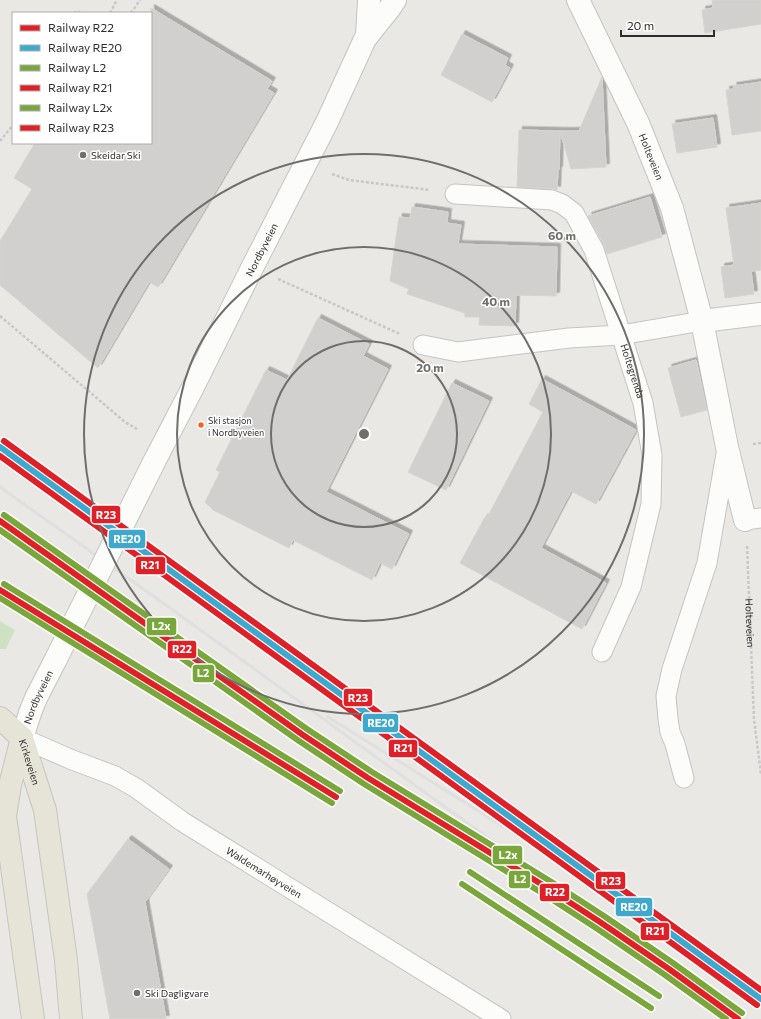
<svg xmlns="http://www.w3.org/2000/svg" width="761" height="1019" viewBox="0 0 761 1019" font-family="Commissioner,sans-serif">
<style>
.green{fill:#cce2c2}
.building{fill:#d2d0ce;stroke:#d5d4d1;filter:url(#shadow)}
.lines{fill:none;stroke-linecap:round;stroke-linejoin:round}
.lane-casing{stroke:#c4c4c4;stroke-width:21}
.street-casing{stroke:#c4c4c4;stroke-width:24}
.secondary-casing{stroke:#c4c4c4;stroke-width:24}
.primary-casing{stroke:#c6c5c3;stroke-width:24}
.path{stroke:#c8c8c8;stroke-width:2.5;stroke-dasharray:3 2;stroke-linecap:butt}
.lane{stroke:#fcfcfb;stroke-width:19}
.street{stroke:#fcfcfb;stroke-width:22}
.secondary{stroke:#fcfcfb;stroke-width:22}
.primary{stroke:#e6e4d7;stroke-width:22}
.rail{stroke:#dfdfe0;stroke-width:3}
.secondary-bridge-casing{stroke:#c4c4c4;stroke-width:24;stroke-linecap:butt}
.secondary-bridge{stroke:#fcfcfb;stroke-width:22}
.rail-1-casing{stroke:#fff;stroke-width:9}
.rail-2-casing{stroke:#fff;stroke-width:9}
.rail-3-casing{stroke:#fff;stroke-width:9}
.rail-4-casing{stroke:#fff;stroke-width:9}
.rail-5-casing{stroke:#fff;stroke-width:9}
.rail-6-casing{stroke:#fff;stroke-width:9}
.rail-1{stroke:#df2027;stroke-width:6}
.rail-2{stroke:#3fa9cd;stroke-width:6}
.rail-3{stroke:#7aa73b;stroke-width:6}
.rail-4{stroke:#df2027;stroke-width:6}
.rail-5{stroke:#7aa73b;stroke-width:6}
.rail-6{stroke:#df2027;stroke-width:6}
.ring{fill:none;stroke:#6f6e6d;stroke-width:2}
.poi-dot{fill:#6f6e6d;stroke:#fff;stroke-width:1.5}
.bus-dot{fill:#f26522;stroke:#fff;stroke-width:1.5}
.labels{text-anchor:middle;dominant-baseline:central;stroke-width:3;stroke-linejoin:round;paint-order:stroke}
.bus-label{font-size:9px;fill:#2d2d2d;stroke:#fff;text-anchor:start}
.poi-label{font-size:10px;fill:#2d2d2d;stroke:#fff;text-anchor:start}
.street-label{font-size:10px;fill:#2d2d2d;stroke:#fff}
.centre{fill:#6f6e6d;stroke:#fff;stroke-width:2}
.ring-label{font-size:12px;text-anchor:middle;font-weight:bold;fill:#6f6e6d;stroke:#fff;stroke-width:3;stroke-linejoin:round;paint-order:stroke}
.line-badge{stroke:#fff;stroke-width:1.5}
.badge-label{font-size:11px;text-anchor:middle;font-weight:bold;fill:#fff}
</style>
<defs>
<filter id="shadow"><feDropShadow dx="3.5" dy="-3.5" stdDeviation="0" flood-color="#0004"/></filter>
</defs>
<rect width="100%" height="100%" fill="#eae8e5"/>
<path class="green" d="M0,621L15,630L6,649H0Z"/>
<g class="building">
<path d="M712,0H761V24L705,33L702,10L713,8Z"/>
<path d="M151,8L272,81L267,89L274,93L158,287L149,282L98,368L0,285V241L32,189L14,178L35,143H151Z"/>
<path d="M462,34L508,58L505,65L510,68L492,102L441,75Z"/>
<path d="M602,77L606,167L571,169L560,131H579Z"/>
<path d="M761,82V131L732,135L726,90L734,89L733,86Z"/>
<path d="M713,118L717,147L677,153L672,124Z"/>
<path d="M519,130L560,131L559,170H558L557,190L553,189L517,187Z"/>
<path d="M650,197L662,237L607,254L604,245L588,216Z"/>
<path d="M761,203V270L751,271L754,294L725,298L721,267L734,265L726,208Z"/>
<path d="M412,207L448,212L447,223L461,225L458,244L557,247L556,296L516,295L515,326L479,325L480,317H465V313L407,294L409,289L390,281L399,217L410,218Z"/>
<path d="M318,318L369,344L363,356L388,369L326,492L409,534L392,569L380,563L372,580L293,540L289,548L213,510L205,502L220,472L216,470L266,370L287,380Z"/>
<path d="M696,360L707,410L681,417L668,368Z"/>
<path d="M542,379L636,430L596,504L571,491L541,548L606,583L582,629L460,563L485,517L487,518L543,412L529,404Z"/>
<path d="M452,383L489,401L446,490L408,472Z"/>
<path d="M128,839L169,869L145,902L166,1019H110L87,894Z"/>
</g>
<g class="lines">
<g class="lane-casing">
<g id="lane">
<path id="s2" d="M455,194L552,200L562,204L574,213L594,250L643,403L652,455L651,504L631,587L602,652"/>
<path d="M423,345L458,352L569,338L621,335L702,321"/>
<path d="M745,520L761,518"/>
<path id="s3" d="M22,738L70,759L115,776L136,788L183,822L501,1019"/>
<path d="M684,778L675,744L670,732L668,719L666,696L672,669L707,563L727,448"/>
</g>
</g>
<g class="street-casing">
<g id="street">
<path id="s4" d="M578,0L638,123L672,208L702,321L727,447L745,520"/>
<path d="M702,321L761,314"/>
</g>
</g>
<g class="secondary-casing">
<g id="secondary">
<path d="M367,36L369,0"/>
<path id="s5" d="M154,462L192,389L252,268L327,122L365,39L389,9L395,0"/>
<path id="s6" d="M22,738L30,713L36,698L57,657"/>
</g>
</g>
<g class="primary-casing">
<g id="primary">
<path d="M0,718L22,738"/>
<path id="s7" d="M22,738L45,810L66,960L71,1019"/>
<path d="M22,738L10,785L5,816L33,1019"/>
</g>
</g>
<g class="path">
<path d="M74,13L78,11L80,13"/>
<path d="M110,13L117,0"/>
<path d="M131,13L140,0"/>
<path d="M0,141L13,125"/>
<path d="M332,174L349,180L430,190"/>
<path d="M278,279L400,334"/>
<path d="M0,316L125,422L137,429"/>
<path d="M753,444L761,443"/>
<path id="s1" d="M747,546L754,719L761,774"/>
</g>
<use href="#lane" class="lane"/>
<use href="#street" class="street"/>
<use href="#secondary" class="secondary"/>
<use href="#primary" class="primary"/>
<g class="rail">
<path d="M0,487L170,608L669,969"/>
<path d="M328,717L581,875L645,917L733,979"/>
</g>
<g class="secondary-bridge-casing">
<path id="secondary-bridge" d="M57,657L154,462"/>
</g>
<use href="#secondary-bridge" class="secondary-bridge"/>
<g class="rail-1-casing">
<g id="rail-1">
<path d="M0,521L303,735L368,778L546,887L600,922L669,969L738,1019"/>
<path d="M0,590L336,797"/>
</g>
</g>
<g class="rail-2-casing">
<path id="rail-2" d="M0,447L761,999"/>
</g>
<g class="rail-3-casing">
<g id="rail-3">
<path d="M0,530L299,741L364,784L542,893L596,928L665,975L726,1019"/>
<path d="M0,598L332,803"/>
<path d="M462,884L651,1008"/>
</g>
</g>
<g class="rail-4-casing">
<path id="rail-4" d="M0,456L757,1005"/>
</g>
<g class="rail-5-casing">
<g id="rail-5">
<path d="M4,515L307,729L372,772L550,881L604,916L673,963L742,1013"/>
<path d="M4,584L340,791"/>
<path d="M470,872L659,996"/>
</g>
</g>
<g class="rail-6-casing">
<path id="rail-6" d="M4,441L761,990"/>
</g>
<use href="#rail-1" class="rail-1"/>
<use href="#rail-2" class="rail-2"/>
<use href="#rail-3" class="rail-3"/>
<use href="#rail-4" class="rail-4"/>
<use href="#rail-5" class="rail-5"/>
<use href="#rail-6" class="rail-6"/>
</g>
<g class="ring">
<circle cx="364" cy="434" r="93"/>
<circle cx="364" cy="434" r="187"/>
<circle cx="364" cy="434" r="280"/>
</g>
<g class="poi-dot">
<circle cx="83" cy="155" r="4"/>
<circle cx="137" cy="993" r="4"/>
</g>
<circle class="bus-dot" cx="201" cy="425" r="3.5"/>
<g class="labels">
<g class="bus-label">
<text x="208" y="420">Ski stasjon<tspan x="208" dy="12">i Nordbyveien</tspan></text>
</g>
<g class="poi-label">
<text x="91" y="155">Skeidar Ski</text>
<text x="145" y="993">Ski Dagligvare</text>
</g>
<g class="street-label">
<text stroke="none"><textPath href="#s4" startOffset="173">Holteveien</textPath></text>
<text stroke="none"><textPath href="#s5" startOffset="238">Nordbyveien</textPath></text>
<text stroke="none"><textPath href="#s2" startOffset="292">Holtegrenda</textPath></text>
<text stroke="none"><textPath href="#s1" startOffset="77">Holteveien</textPath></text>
<text stroke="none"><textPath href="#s6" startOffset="44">Nordbyveien</textPath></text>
<text stroke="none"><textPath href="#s7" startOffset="25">Kirkeveien</textPath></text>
<text stroke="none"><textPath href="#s3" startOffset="278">Waldemarhøyveien</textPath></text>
</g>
</g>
<circle cx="364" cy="434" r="6" class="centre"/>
<g class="ring-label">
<text x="562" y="240">60 m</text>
<text x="496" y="306">40 m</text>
<text x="430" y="372">20 m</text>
</g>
<g class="line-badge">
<rect x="91" y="505" width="30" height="19" rx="4" fill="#df2027"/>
<rect x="108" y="529" width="38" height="20" rx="4" fill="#3fa9cd"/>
<rect x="135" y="556" width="31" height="19" rx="4" fill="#df2027"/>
<rect x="146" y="617" width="31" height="19" rx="4" fill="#7aa73b"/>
<rect x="167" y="640" width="30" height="19" rx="4" fill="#df2027"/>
<rect x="192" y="664" width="23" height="19" rx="4" fill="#7aa73b"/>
<rect x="343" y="688" width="30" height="19" rx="4" fill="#df2027"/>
<rect x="362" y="713" width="37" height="20" rx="4" fill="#3fa9cd"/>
<rect x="388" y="739" width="30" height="19" rx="4" fill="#df2027"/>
<rect x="492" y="845" width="31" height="20" rx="4" fill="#7aa73b"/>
<rect x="508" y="870" width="23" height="19" rx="4" fill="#7aa73b"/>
<rect x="595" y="871" width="31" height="19" rx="4" fill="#df2027"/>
<rect x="539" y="883" width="31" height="19" rx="4" fill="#df2027"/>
<rect x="615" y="897" width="38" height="20" rx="4" fill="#3fa9cd"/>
<rect x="640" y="922" width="30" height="19" rx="4" fill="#df2027"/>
</g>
<g class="badge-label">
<text x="106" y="519">R23</text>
<text x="127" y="543">RE20</text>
<text x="150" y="569">R21</text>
<text x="161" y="630">L2x</text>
<text x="182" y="653">R22</text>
<text x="203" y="677">L2</text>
<text x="358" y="702">R23</text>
<text x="381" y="727">RE20</text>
<text x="403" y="752">R21</text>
<text x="508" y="859">L2x</text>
<text x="520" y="883">L2</text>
<text x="611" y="885">R23</text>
<text x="555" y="896">R22</text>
<text x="634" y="911">RE20</text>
<text x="655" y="935">R21</text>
</g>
<rect x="12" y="12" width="140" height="132" fill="#ffffff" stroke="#ababab"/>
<rect x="20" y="25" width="20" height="6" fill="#df2027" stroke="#ababab"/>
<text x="48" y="32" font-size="12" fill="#2d2d2d">Railway R22</text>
<rect x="20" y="45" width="20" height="6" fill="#3fa9cd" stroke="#ababab"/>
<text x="48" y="52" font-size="12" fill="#2d2d2d">Railway RE20</text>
<rect x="20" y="65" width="20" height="6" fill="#7aa73b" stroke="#ababab"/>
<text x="48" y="72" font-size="12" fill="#2d2d2d">Railway L2</text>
<rect x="20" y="85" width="20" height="6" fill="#df2027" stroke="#ababab"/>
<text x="48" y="92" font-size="12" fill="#2d2d2d">Railway R21</text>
<rect x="20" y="105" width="20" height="6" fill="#7aa73b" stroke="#ababab"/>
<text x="48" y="112" font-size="12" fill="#2d2d2d">Railway L2x</text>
<rect x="20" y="125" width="20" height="6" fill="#df2027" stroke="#ababab"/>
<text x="48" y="132" font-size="12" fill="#2d2d2d">Railway R23</text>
<path d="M621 30v6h93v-6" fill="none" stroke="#2d2d2d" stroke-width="2"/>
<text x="627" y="30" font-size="12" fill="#2d2d2d" stroke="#ffffff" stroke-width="3" paint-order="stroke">20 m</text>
</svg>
